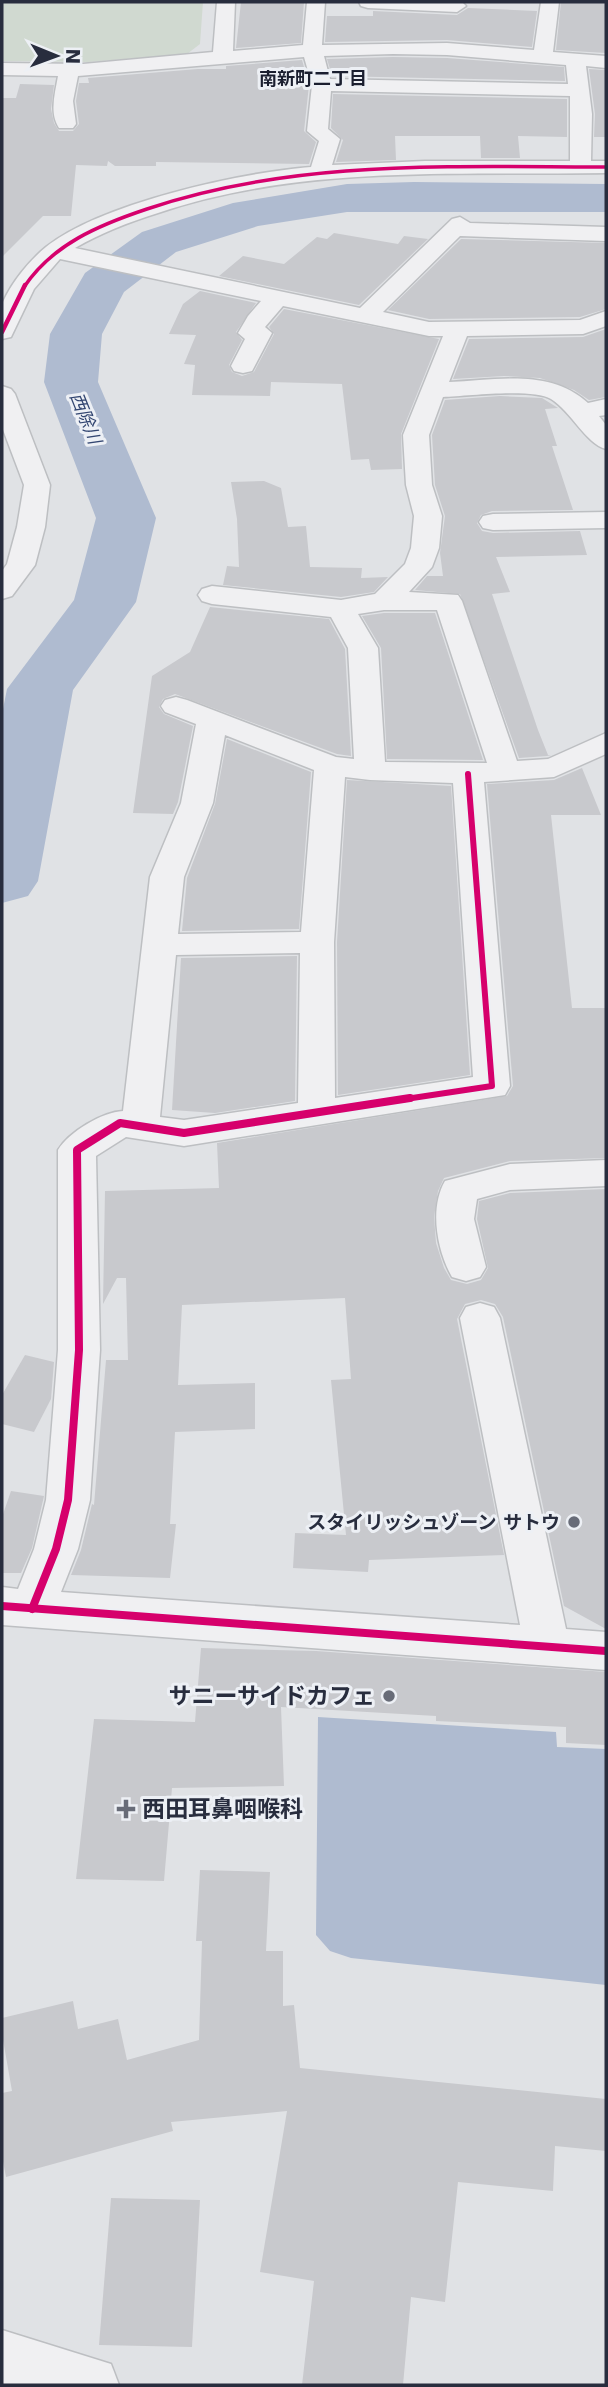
<svg xmlns="http://www.w3.org/2000/svg" width="608" height="2387" viewBox="0 0 608 2387" font-family="'DejaVu Sans','Noto Sans JP',sans-serif">
<style>
.green{fill:#d0d9d0}
.water{fill:#afbbd0}
.lines{fill:none;stroke-linecap:round;stroke-linejoin:round}
.river{fill:#afbbd0;fill-rule:evenodd}
.building{fill:#c8c9cd}
.minor-casing{stroke:#bdbfc2;stroke-width:3}
.minor{fill:#f0f0f2;fill-rule:evenodd}
.cycleway-far3-casing{stroke:#edf0f5;stroke-width:6}
.cycleway-far2-casing{stroke:#edf0f5;stroke-width:7}
.cycleway-far1-casing{stroke:#edf0f5;stroke-width:10}
.cycleway-casing{stroke:#edf0f5;stroke-width:12}
.cycleway-far3{stroke:#d6006c;stroke-width:3.5}
.cycleway-far2{stroke:#d6006c;stroke-width:4.5}
.cycleway-far1{stroke:#d6006c;stroke-width:6}
.cycleway{stroke:#d6006c;stroke-width:8}
.poi-dot{fill:#686c78;stroke:#edf0f5;stroke-width:2.5}
.labels{text-anchor:middle;dominant-baseline:central;stroke-width:6;stroke-linejoin:round;paint-order:stroke}
.far-neighbourhood-label{font-size:18px;font-weight:bold;fill:#1a1e2f;stroke:#edf0f5}
.far-water-label{font-size:18px;font-style:italic;fill:#334671;stroke:#edf0f5}
.poi-label{font-size:19px;font-weight:bold;fill:#282d3e;stroke:#edf0f5;text-anchor:end}
.near-poi-label{font-size:23px;font-weight:bold;fill:#282d3e;stroke:#edf0f5;text-anchor:end}
</style>
<rect width="100%" height="100%" fill="#e0e2e5"/>
<path class="green" d="M2,2H203L200,44L187,54L88,62L2,61Z"/>
<path class="water" d="M318,1717L556,1732L557,1747L606,1749V1985L351,1958L330,1951L316,1935Z"/>
<g class="lines">
<path class="river" d="M414,182L606,184V212H347L258,226L176,252L124,292L102,334L98,382L156,518L136,602L73,690L38,881L28,896L2,903V714L7,689L74,600L96,518L44,382L50,334L85,273L142,232L233,203L347,184Z"/>
</g>
<g class="building">
<path d="M241,2H304L301,43L236,48Z"/>
<path d="M561,2H606V53L556,50Z"/>
<path d="M468,8L537,11L532,47L447,40L325,42L327,16H373V11L457,15Z"/>
<path d="M393,57L447,58L564,67L565,81L332,76L327,59Z"/>
<path d="M302,60L309,85L304,131L316,142L309,164L156,162V166H115L108,161L107,166L76,165L71,216H43L2,257V98H16L20,84L54,85L51,109L54,123L59,131H73L79,124L76,101L79,83H89L88,78L198,69H226V66Z"/>
<path d="M589,69L606,70V137H594L595,114Z"/>
<path d="M333,94L567,99V137L518,136L520,158H481L480,136H395L396,160L336,162L343,140L331,128Z"/>
<path d="M334,233L398,244L404,236L428,239L359,305L219,276L243,256L284,264L317,237L327,239Z"/>
<path d="M461,239L606,243V309L580,317L429,319L388,310Z"/>
<path d="M200,291L256,303L236,332L242,340L229,365L232,372L242,376L254,372L274,334L269,327L284,309L439,339L401,434L402,469L371,470L369,459L351,460L342,384L271,382L270,396L192,395L195,365L184,364L196,335L169,334L183,304Z"/>
<path d="M606,329V397L589,400L574,390L540,378L504,376L453,379L469,339L583,337Z"/>
<path d="M500,396L542,398L558,408L545,409L557,446H552L573,510L492,511L481,515L477,523L482,531L493,533L580,531L587,555L496,557L510,592L492,594L538,730L548,755H551L547,756L519,758L460,594L415,590L427,576H443L440,553L445,516L435,485L432,435L445,400Z"/>
<path d="M264,481L281,488L288,527L306,526L310,567L362,568L361,578L388,577L374,592L341,597L223,585L227,566L239,567L237,519L231,482Z"/>
<path d="M210,607L329,619L345,649L351,756L337,754L175,694L163,699L159,707L164,714L193,726L178,802L173,814L133,813L152,676L190,652Z"/>
<path d="M384,613H435L483,760L387,759L381,648L362,616Z"/>
<path d="M227,739L311,772L299,929L182,931L187,878L215,804Z"/>
<path d="M582,768L601,815H551L572,1008H606V1158L510,1161L444,1178L438,1191L434,1217L436,1243L444,1268L451,1280L467,1284L481,1280L488,1268L477,1219L479,1201L510,1193L606,1189V1629L564,1606L503,1317L495,1304L481,1300L465,1304L457,1319L504,1555L369,1560L368,1572L293,1568L295,1533L346,1535L331,1380L351,1379L345,1298L182,1305L178,1385L255,1383V1429L175,1432L170,1524H176L170,1578L71,1575L81,1550L92,1504L94,1505L106,1360H128L126,1278H117L103,1304L105,1191L219,1188L217,1143L507,1096L513,1086L487,784L554,780Z"/>
<path d="M347,780L451,786L470,1075L338,1095L337,942Z"/>
<path d="M297,956L295,1101L215,1113L172,1110L181,958Z"/>
<path d="M25,1355L54,1362L51,1399L34,1432L2,1424V1395Z"/>
<path d="M11,1491L44,1496L32,1548L21,1573H2V1517Z"/>
<path d="M201,1648L316,1651L606,1672V1745L566,1743V1727L436,1721V1716L281,1707L284,1786L172,1788L164,1881L76,1879L94,1719L195,1722Z"/>
<path d="M200,1870L270,1872L266,1951H283V2006L294,2005L300,2068L606,2099V2151L555,2146L553,2191L458,2182L445,2302L411,2297L403,2385H302L314,2281L260,2272L287,2111L171,2122L173,2131L6,2177L2,2156V2093L12,2091L2,2034V2018L73,2001L78,2029L118,2019L127,2060L199,2040L202,1941H196Z"/>
<path d="M111,2198L200,2200L192,2347L99,2345Z"/>
</g>
<g class="lines">
<g class="minor-casing">
<g id="minor">
<path d="M217,2H235L233,51L303,45L307,2H325L322,45L447,43L534,50L541,2H559L553,52L606,56V68L586,66L592,114L591,161H606V173C456,176 303,164 158,213C129,222 101,233 75,248L360,308L452,219L460,217L470,223L606,227V241L460,236L383,312L429,322L580,320L606,311V326L583,334L467,336L449,382C497,380 550,368 588,403L606,399V415L599,416L606,425V449C586,444 571,411 551,399C533,388 468,396 443,397L429,435L432,485L442,516L439,548L432,567L409,592L458,595L462,601L517,761L548,759L606,733V754L554,777L484,782L510,1086L505,1095L184,1146L126,1137L96,1156L100,1350L90,1500L78,1549L61,1592L520,1625L460,1318L466,1307L480,1303L494,1307L500,1318L566,1629L606,1632V1670L2,1625V1587L18,1589L34,1549L46,1500L58,1350V1150C69,1132 102,1112 123,1111L150,877L181,803L196,724L165,712L161,706L165,700L176,697L187,700L336,757L354,759L348,648L331,617L212,604L202,601L198,595L202,589L212,586L341,600L375,594L405,564L411,548L414,516L406,485L403,435L443,336H429L283,306L265,327L272,333L252,371L243,373L234,371L231,366L245,339L238,333L248,316L261,301L60,259L34,289L11,337L2,339C2,328 0,312 3,302C12,282 29,261 46,247C102,203 239,173 311,167L319,141L307,131L312,85L304,57L78,76L73,101L76,124L73,128H59C49,113 55,93 58,76L2,75V63L83,64L213,52ZM393,54L447,55L566,65L568,84L330,79L324,56ZM331,91L570,96V161H425L332,165L340,139L328,129ZM384,610H437L487,763L385,762L378,648L358,614ZM225,735L314,770L301,932L178,934L184,877L213,803ZM345,777L370,780L453,783L473,1077L335,1098L334,942ZM300,953L298,1103L184,1120L160,1117L176,955Z"/>
<path d="M359,2H462L466,6L457,12L368,8L361,6Z"/>
<path d="M2,386L11,389L15,394L50,485L45,527L35,565L12,596L2,599V571L7,564L17,527L24,485L2,427Z"/>
<path d="M606,512V528L493,530L483,528L479,522L483,516L493,514Z"/>
<path d="M606,1160V1186L510,1190L477,1199L474,1219L486,1267L480,1277L466,1281L452,1277C437,1251 429,1208 445,1181L510,1164Z"/>
<path d="M2,2330L111,2364L119,2385H2Z"/>
</g>
</g>
<use href="#minor" class="minor"/>
<g class="cycleway-far3-casing">
<path id="cycleway-far3" d="M24,287C53,244 99,225 147,209C295,159 451,167 606,167"/>
</g>
<g class="cycleway-far2-casing">
<path id="cycleway-far2" d="M2,332L25,285"/>
</g>
<g class="cycleway-far1-casing">
<path id="cycleway-far1" d="M399,1100L492,1086L468,774"/>
</g>
<g class="cycleway-casing">
<g id="cycleway">
<path d="M2,1606L606,1651"/>
<path d="M32,1609L56,1549L68,1500L79,1350L77,1150L120,1123L184,1133L410,1098"/>
</g>
</g>
<use href="#cycleway-far3" class="cycleway-far3"/>
<use href="#cycleway-far2" class="cycleway-far2"/>
<use href="#cycleway-far1" class="cycleway-far1"/>
<use href="#cycleway" class="cycleway"/>
</g>
<g class="poi-dot">
<circle cx="574" cy="1522" r="7"/>
<circle cx="389" cy="1696" r="7"/>
<path d="M122.5 1798.5h7v7h7v7h-7v7h-7v-7h-7v-7h7z"/>
</g>
<g class="labels">
<g class="far-neighbourhood-label">
<text x="313" y="78">南新町二丁目</text>
</g>
<g class="far-water-label">
<text transform="translate(86 418) rotate(68)">西除川</text>
</g>
<g class="poi-label">
<text x="560" y="1522">スタイリッシュゾーン サトウ</text>
</g>
<g class="near-poi-label">
<text x="375" y="1696">サニーサイドカフェ</text>
<text x="142" y="1809" text-anchor="start">西田耳鼻咽喉科</text>
</g>
</g>
<rect width="608" height="2387" fill="none" stroke="#282d3e" stroke-width="7"/>
<g transform="translate(56 56) rotate(91)" stroke="#edf0f5" stroke-width="5" paint-order="stroke">
<path d="M0-5L12 26L0 18L-12 26Z" fill="#282d3e"/>
<text y="-10" font-size="19" font-weight="bold" text-anchor="middle" fill="#282d3e">N</text>
</g>
</svg>
